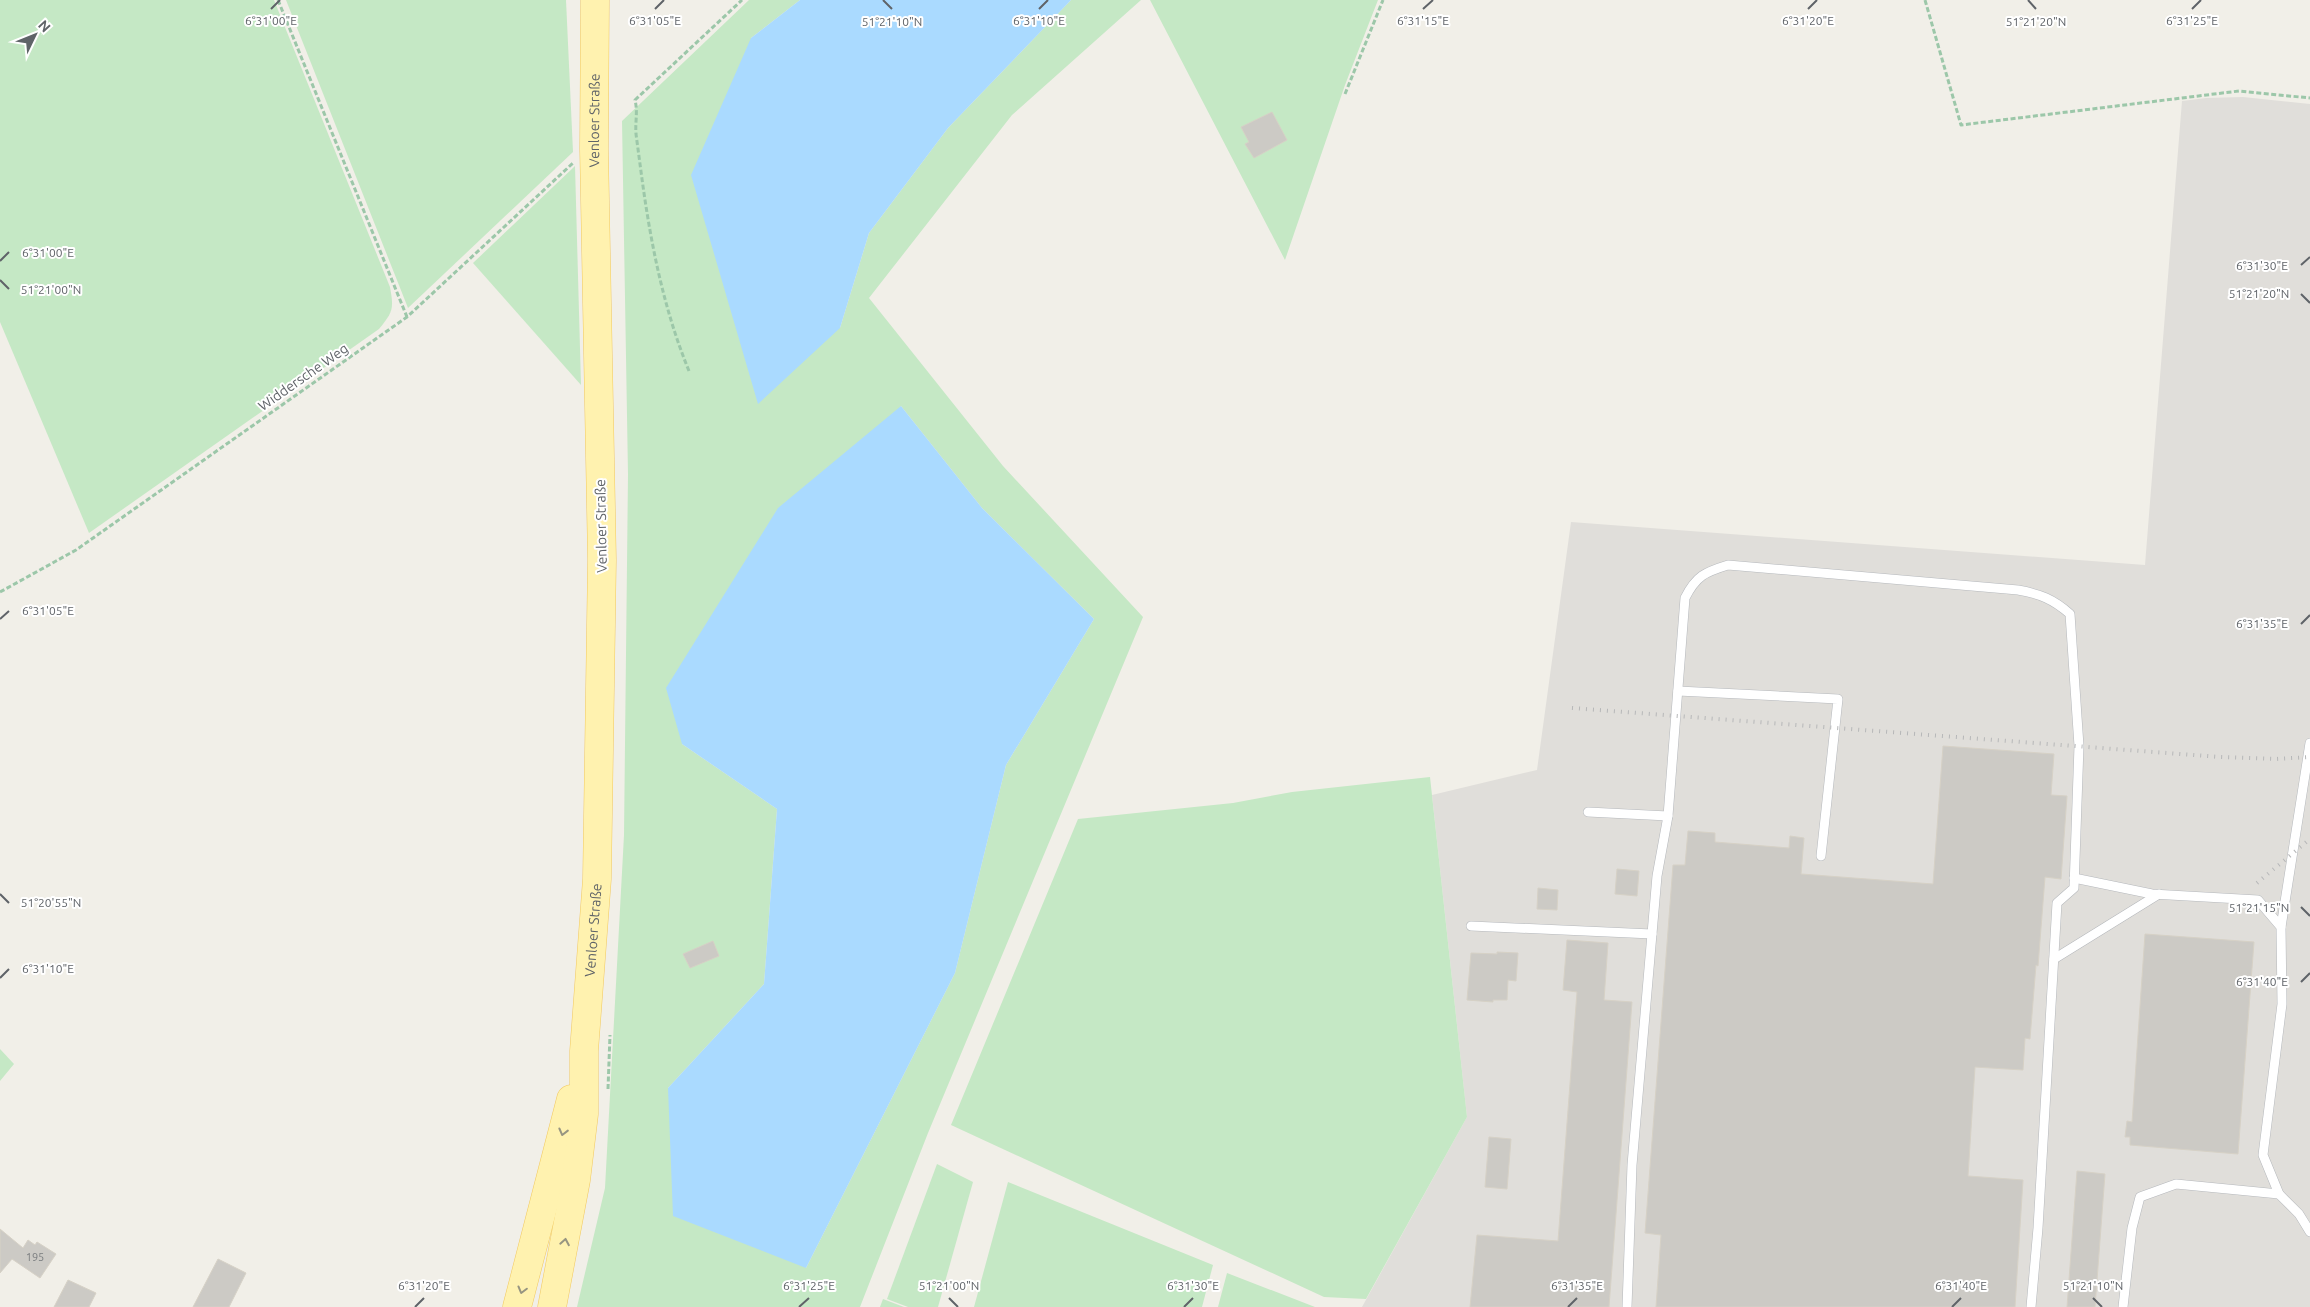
<svg xmlns="http://www.w3.org/2000/svg" width="2310" height="1307" viewBox="0 0 2310 1307" font-family="Ubuntu,sans-serif">
<style>
.industrial{fill:#e0deda}
.green{fill:#c5e8c5;fill-rule:evenodd}
.water{fill:#aadaff}
.building{fill:#cccac5;stroke:#d6d1c6}
.lines{fill:none;stroke-linecap:round;stroke-linejoin:round}
.service-casing{stroke:#b5b8bc;stroke-width:10}
.primary-casing{stroke:#f2c960;stroke-width:29}
.path{stroke:#9cc7a9;stroke-width:3;stroke-dasharray:5 2.5;stroke-linecap:butt}
.service{stroke:#fff;stroke-width:9}
.primary{stroke:#fff2af;stroke-width:28}
.rail{stroke:#b6b7b8;stroke-width:4;stroke-dasharray:1 6;stroke-linecap:butt}
.oneway{stroke:#979581}
.ticks{fill:none;stroke:#5f6368;stroke-width:2}
.labels{text-anchor:middle;dominant-baseline:central;stroke-width:4;stroke-linejoin:round;paint-order:stroke}
.number-label{font-size:11px;fill:#7a7d7f}
.street-label{font-size:14px;fill:#5f6368;stroke:#fff}
.ticks-label{font-size:12px;text-anchor:middle;fill:#5f6368;stroke:#fff;stroke-width:4;stroke-linejoin:round;paint-order:stroke}
</style>
<rect width="100%" height="100%" fill="#f1efe8"/>
<path class="industrial" d="M2243,97L2310,104V1307H1362L1467,1117L1432,795L1537,770L1571,522L2145,565L2182,101L2206,98Z"/>
<g class="green">
<path d="M0,0H274L390,287C394,309 393,312 379,329L89,533L0,322Z"/>
<path d="M286,0H566L573,152L408,308Z"/>
<path d="M749,0H800L751,38L840,328L869,233L948,128L1071,0H1141L1012,115L869,298L1003,466L1143,617L928,1133L860,1307H577L605,1188L624,835L628,474L622,121ZM901,406L982,508L1094,619L1006,765L955,973L806,1268L668,1088L764,984L777,809L682,744Z"/>
<path d="M1150,0H1378L1345,85L1285,260Z"/>
<path d="M575,166L581,385L473,263Z"/>
<path d="M1430,777L1467,1117L1366,1299L1324,1297L951,1125L1078,819L1233,803L1292,792Z"/>
<path d="M0,1049L14,1064L0,1081Z"/>
<path d="M937,1164L973,1182L938,1307H908L887,1299Z"/>
<path d="M1008,1182L1213,1265L1202,1307H974Z"/>
<path d="M1227,1273L1315,1307H1218Z"/>
<path d="M883,1299L904,1307H880Z"/>
</g>
<g class="water">
<path d="M800,0H1071L948,128L869,233L840,328L758,404L691,175L751,38Z"/>
<path d="M901,406L982,508L1094,619L1006,765L955,973L806,1268L673,1216L668,1088L764,984L777,809L682,744L666,688L778,508Z"/>
</g>
<g class="building">
<path d="M1272,112L1287,140L1254,158L1245,144L1249,142L1241,127Z"/>
<path d="M1943,746L2054,754L2051,795L2067,796L2061,879L2045,877L2038,966L2036,965L2030,1039L2025,1038L2023,1070L1975,1067L1968,1176L2023,1180L2015,1307H1656L1661,1235L1645,1233L1673,865H1685L1688,831L1715,833V842L1789,848L1790,836L1804,838L1801,874L1933,884Z"/>
<path d="M1617,869L1639,871L1637,896L1615,894Z"/>
<path d="M1538,888L1558,890L1557,910L1537,909Z"/>
<path d="M2145,934L2254,942L2238,1154L2130,1145V1137H2125L2127,1121L2132,1122Z"/>
<path d="M1567,940L1608,943L1604,1000L1632,1002L1609,1307H1470L1477,1235L1558,1241L1577,992L1563,990Z"/>
<path d="M713,941L719,956L690,968L683,954Z"/>
<path d="M1497,952L1518,953L1516,981L1508,980L1507,1000H1493V1002L1467,1000L1471,953L1497,954Z"/>
<path d="M1489,1137L1511,1139L1507,1189L1485,1187Z"/>
<path d="M2077,1171L2105,1174L2095,1307H2067Z"/>
<path d="M0,1229L23,1248L28,1240L35,1245L37,1242L56,1254L40,1278L12,1259L0,1273Z"/>
<path d="M218,1259L246,1273L229,1307H193Z"/>
<path d="M68,1280L96,1293L89,1307H54Z"/>
</g>
<g class="lines">
<g class="service-casing">
<g id="service">
<path d="M1678,691L1838,699L1821,856"/>
<path d="M1588,812L1668,816L1657,876L1632,1165L1627,1307"/>
<path d="M1668,816L1685,598C1696,576 1705,572 1728,565L2018,590C2040,594 2053,599 2070,614L2079,746L2074,888L2057,903L2038,1228L2031,1307"/>
<path d="M2074,878L2152,894L2258,900L2281,927L2282,1004L2263,1155L2279,1194L2299,1214L2310,1232"/>
<path d="M1471,926L1652,934"/>
<path d="M2281,927L2310,743"/>
<path d="M2054,959L2159,894"/>
<path d="M2123,1307L2132,1228L2140,1197L2176,1184L2279,1194"/>
</g>
</g>
<g class="primary-casing">
<g id="primary">
<path d="M517,1307L571,1099"/>
<path id="s1" d="M552,1307L576,1180L584,1114V1051L597,879L602,560L594,149L595,0"/>
</g>
</g>
<g class="path">
<path d="M278,0L407,317"/>
<path d="M1925,0L1961,125L2239,91L2310,98"/>
<path d="M1345,94L1383,0"/>
<path d="M689,371C664,310 651,245 642,179C640,164 638,149 636,134C635,122 638,112 635,100L742,0"/>
<path d="M0,592L76,550L407,317L573,163"/>
<path d="M608,1089L610,1035"/>
</g>
<use href="#service" class="service"/>
<use href="#primary" class="primary"/>
<g class="rail">
<path d="M1572,708L2220,757L2275,759L2310,757"/>
<path d="M2257,883L2310,839"/>
</g>
</g>
<defs><path id="oneway-chevron" d="M-2-3.5L2.5 0L-2 3.5" fill="none" stroke-width="1.6" stroke-linecap="round" stroke-linejoin="round" transform="scale(1.25)"/></defs>
<g class="oneway">
<use href="#oneway-chevron" transform="translate(563 1132) rotate(104)"/>
<use href="#oneway-chevron" transform="translate(565 1242) rotate(-80)"/>
<use href="#oneway-chevron" transform="translate(522 1290) rotate(105)"/>
</g>
<path class="ticks" d="M883,0L892,9M2028,0L2036,9M271,9L280,0M655,9L664,0M1039,9L1048,0M1423,9L1433,0M1808,9L1817,0M2192,9L2201,0M0,261L9,252M2301,265L2310,257M0,280L9,289M2301,294L2310,303M0,619L9,611M2301,624L2310,615M0,894L9,903M2301,907L2310,916M0,978L9,969M2301,982L2310,973M949,1298L958,1307M2093,1298L2102,1307M415,1307L424,1298M799,1307L809,1298M1184,1307L1193,1298M1568,1307L1577,1298M1952,1307L1961,1298"/>
<g class="labels">
<g class="number-label">
<text x="35" y="1257">195</text>
</g>
<g class="street-label">
<text stroke="none"><textPath href="#s1" startOffset="1190">Venloer Straße</textPath></text>
<text transform="translate(303 377) rotate(-35)">Widdersche Weg</text>
<text transform="translate(601 526) rotate(-91)">Venloer Straße</text>
<text stroke="none"><textPath href="#s1" startOffset="380">Venloer Straße</textPath></text>
</g>
</g>
<g class="ticks-label">
<text x="271" y="25">6°31'00"E</text>
<text x="655" y="25">6°31'05"E</text>
<text x="1039" y="25">6°31'10"E</text>
<text x="1423" y="25">6°31'15"E</text>
<text x="1808" y="25">6°31'20"E</text>
<text x="2192" y="25">6°31'25"E</text>
<text x="892" y="26">51°21'10"N</text>
<text x="2036" y="26">51°21'20"N</text>
<text x="48" y="257">6°31'00"E</text>
<text x="2262" y="270">6°31'30"E</text>
<text x="51" y="294">51°21'00"N</text>
<text x="2259" y="298">51°21'20"N</text>
<text x="48" y="615">6°31'05"E</text>
<text x="2262" y="628">6°31'35"E</text>
<text x="51" y="907">51°20'55"N</text>
<text x="2259" y="912">51°21'15"N</text>
<text x="48" y="973">6°31'10"E</text>
<text x="2262" y="986">6°31'40"E</text>
<text x="949" y="1290">51°21'00"N</text>
<text x="2093" y="1290">51°21'10"N</text>
<text x="424" y="1290">6°31'20"E</text>
<text x="809" y="1290">6°31'25"E</text>
<text x="1193" y="1290">6°31'30"E</text>
<text x="1577" y="1290">6°31'35"E</text>
<text x="1961" y="1290">6°31'40"E</text>
</g>
<g transform="translate(35 35) rotate(47)" stroke="#ffffff" stroke-width="4" paint-order="stroke">
<path d="M0-4L9 19L0 12L-9 19Z" fill="#5f6368"/>
<text y="-8" font-size="14" font-weight="bold" text-anchor="middle" fill="#5f6368">N</text>
</g>
</svg>
